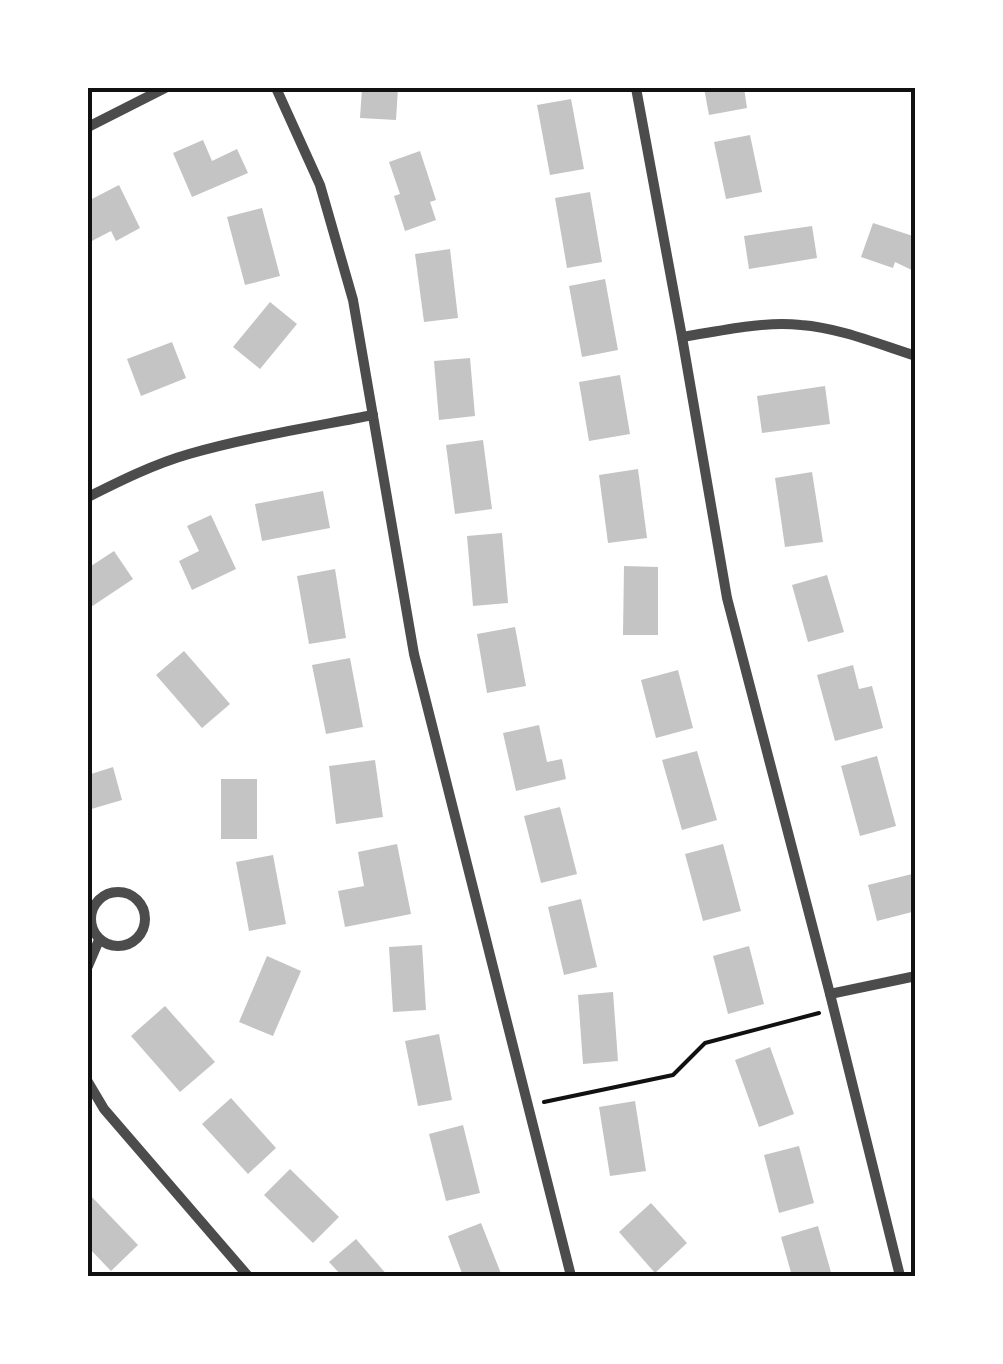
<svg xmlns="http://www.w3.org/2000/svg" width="1003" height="1364" viewBox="0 0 1003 1364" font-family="'PT Serif',serif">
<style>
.building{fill:#c4c4c4}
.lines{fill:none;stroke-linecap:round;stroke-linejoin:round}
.path{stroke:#111;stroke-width:4}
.minor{stroke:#4c4c4c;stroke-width:10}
.neatline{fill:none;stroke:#111;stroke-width:4}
</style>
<rect width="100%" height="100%" fill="#fff"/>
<g class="building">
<path d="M362,88H398L396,120L360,118Z"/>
<path d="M704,88H744L747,108L709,115Z"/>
<path d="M571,99L584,169L550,175L537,105Z"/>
<path d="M750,135L762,192L726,199L714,142Z"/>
<path d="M203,140L212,161L237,149L248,173L192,197L173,153Z"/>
<path d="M420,151L436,200L430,202L436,220L405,231L394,196L400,194L389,162Z"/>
<path d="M119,185L140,228L116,241L111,231L88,243V201Z"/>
<path d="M590,192L602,262L567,268L555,198Z"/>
<path d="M262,208L280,276L245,285L227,217Z"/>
<path d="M873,223L916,237V272L895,262L893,268L861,257Z"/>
<path d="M812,226L817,258L749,269L744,236Z"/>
<path d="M450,249L458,318L424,322L415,254Z"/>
<path d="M605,279L618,350L582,357L569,286Z"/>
<path d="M270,302L297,324L260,369L233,347Z"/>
<path d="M172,342L186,378L141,396L127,359Z"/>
<path d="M470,358L475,416L439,420L434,361Z"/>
<path d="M620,375L630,434L589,441L579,382Z"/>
<path d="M825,386L830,424L762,433L757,396Z"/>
<path d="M483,440L492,509L455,514L446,445Z"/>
<path d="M638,469L647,538L608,543L599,475Z"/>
<path d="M812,472L823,542L785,547L775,478Z"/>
<path d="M323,491L330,528L262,541L255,504Z"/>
<path d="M211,515L236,569L192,590L179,561L199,551L187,526Z"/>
<path d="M502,533L508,603L473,606L467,536Z"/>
<path d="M114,551L133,579L88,609V568Z"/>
<path d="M624,566L658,567V635H623Z"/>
<path d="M335,569L346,638L309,644L297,576Z"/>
<path d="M827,575L844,632L808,642L792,585Z"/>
<path d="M515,627L526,686L487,693L477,634Z"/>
<path d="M184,651L230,704L202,728L156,675Z"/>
<path d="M350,658L363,727L326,734L312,665Z"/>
<path d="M853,665L859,689L872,686L883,728L835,741L817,675Z"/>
<path d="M678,670L693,728L656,738L641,680Z"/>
<path d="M539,725L547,762L562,759L566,779L516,791L503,733Z"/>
<path d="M697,751L717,820L682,830L662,760Z"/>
<path d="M877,756L896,826L860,836L841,766Z"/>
<path d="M375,760L383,817L336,824L329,766Z"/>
<path d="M113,767L122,800L88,810V775Z"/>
<rect x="221" y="779" width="36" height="60"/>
<path d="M560,807L577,874L541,883L524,816Z"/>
<path d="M397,844L411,914L345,927L338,891L364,886L358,852Z"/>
<path d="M723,844L741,911L703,921L685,854Z"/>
<path d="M273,855L286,924L249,931L236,862Z"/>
<path d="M916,873V911L877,921L868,885Z"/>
<path d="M581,899L597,967L564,975L548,907Z"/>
<path d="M422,945L426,1010L393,1012L389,947Z"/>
<path d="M749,946L764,1004L728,1014L713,956Z"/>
<path d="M267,956L301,971L273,1036L239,1022Z"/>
<path d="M613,992L618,1061L583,1064L578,995Z"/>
<path d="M165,1006L215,1062L180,1092L131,1036Z"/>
<path d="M439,1034L452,1100L418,1106L405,1041Z"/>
<path d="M770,1047L794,1114L759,1127L735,1060Z"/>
<path d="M231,1098L276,1148L248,1174L202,1124Z"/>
<path d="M635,1101L646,1171L610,1176L599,1107Z"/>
<path d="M463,1125L480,1193L446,1201L429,1134Z"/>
<path d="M799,1146L814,1203L779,1213L764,1155Z"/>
<path d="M290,1169L339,1217L313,1243L264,1195Z"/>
<path d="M89,1194L138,1245L111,1271L88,1247V1196Z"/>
<path d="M651,1203L687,1243L655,1273L619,1232Z"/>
<path d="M481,1223L502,1276H463L448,1236Z"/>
<path d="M818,1226L832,1276H792L781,1237Z"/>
<path d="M356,1239L388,1276H342L329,1262Z"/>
</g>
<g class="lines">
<path class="path" d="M544,1102L673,1075L705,1043L819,1013"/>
<g class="minor">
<path d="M276,88L320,185L353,300L414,654L571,1276"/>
<path d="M636,88L682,337L727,598L830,994L900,1276"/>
<path d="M88,127L165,88"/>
<path d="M682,337C721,331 761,321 801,325C840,328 878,344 916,356"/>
<path d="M88,497C120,481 154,464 189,454C249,437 312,427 373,415"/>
<circle cx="118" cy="919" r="27"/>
<path d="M88,966L99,940"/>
<path d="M830,994L916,976"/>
<path d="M88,1082L104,1109L248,1276"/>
</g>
</g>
<rect width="1003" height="1364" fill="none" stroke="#ffffff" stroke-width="180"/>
<rect x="90" y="90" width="823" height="1184" class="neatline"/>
</svg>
